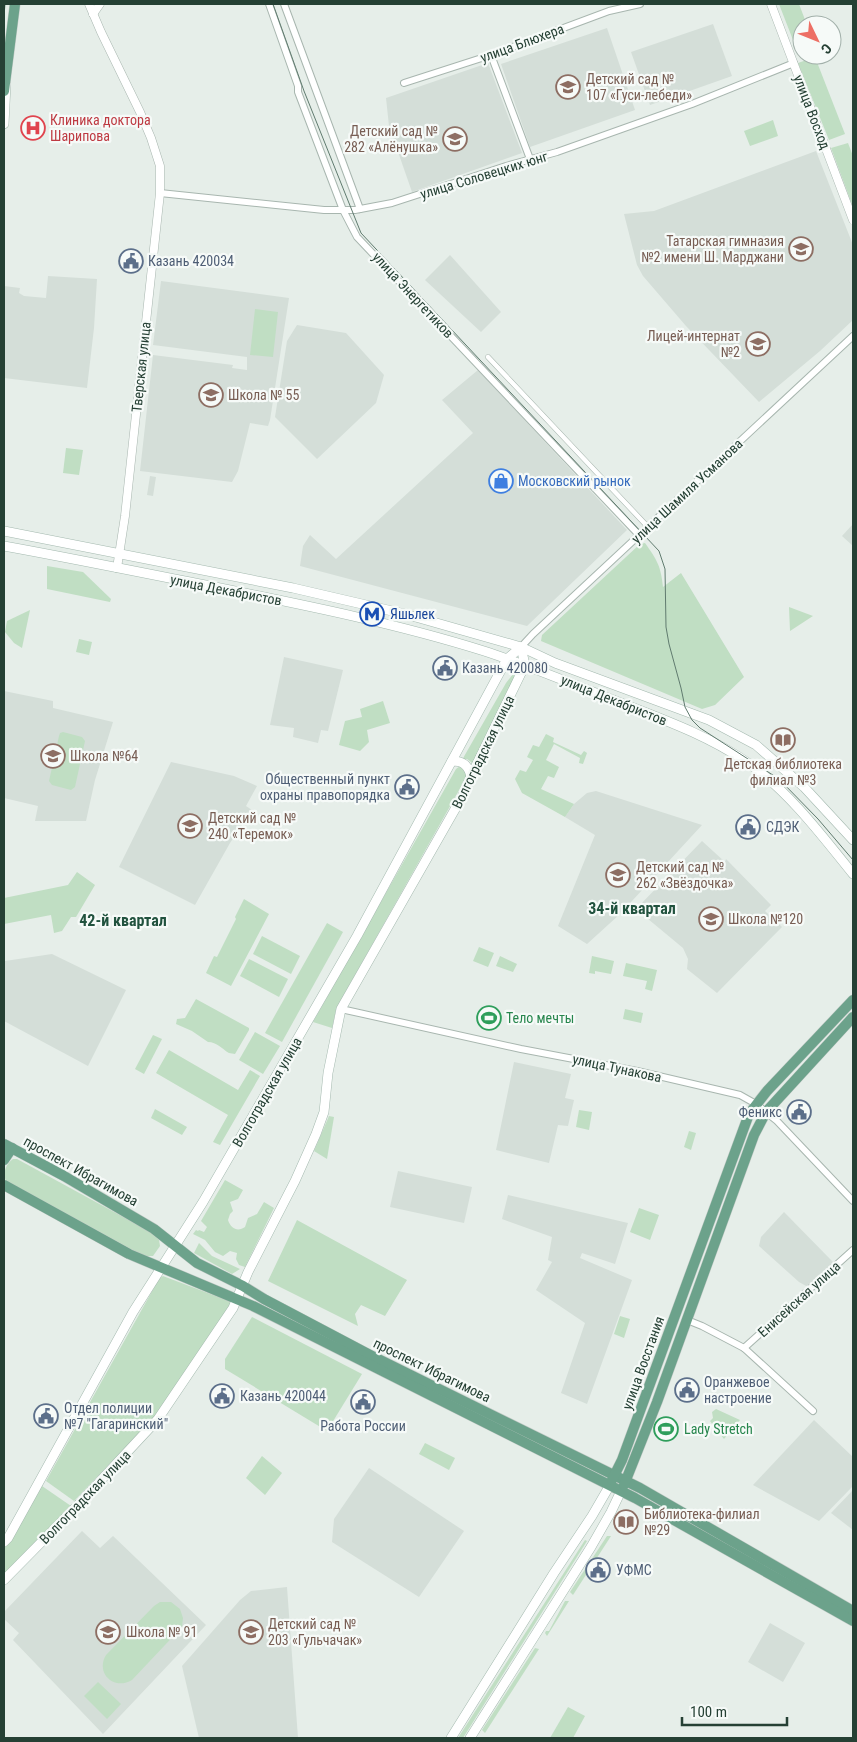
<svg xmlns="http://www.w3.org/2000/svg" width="857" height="1742" viewBox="0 0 857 1742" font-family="'Roboto Condensed',sans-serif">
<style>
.built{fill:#d4ded8}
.green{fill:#c0dec3}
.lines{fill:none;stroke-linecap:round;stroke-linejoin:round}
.pedestrian-casing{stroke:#a8b6af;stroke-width:5.5}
.minor-casing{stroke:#a8b6af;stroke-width:8}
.tertiary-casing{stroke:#a8b6af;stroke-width:9}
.secondary-casing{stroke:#a4b9af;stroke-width:10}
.primary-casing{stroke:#c2cac6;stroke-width:11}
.pedestrian{stroke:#fff;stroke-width:4.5}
.minor{stroke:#fff;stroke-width:6}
.tertiary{stroke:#fff;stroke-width:8}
.secondary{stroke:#fff;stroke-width:9}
.primary{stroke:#6ca28b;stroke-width:10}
.tram{stroke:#607b6f;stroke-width:1}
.labels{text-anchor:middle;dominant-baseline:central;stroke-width:4.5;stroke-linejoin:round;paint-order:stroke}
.street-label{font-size:14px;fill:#254034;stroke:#f6faf8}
.education-label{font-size:14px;fill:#785e54;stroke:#f6faf8;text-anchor:start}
.health-label{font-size:14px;fill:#be3a42;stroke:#f6faf8;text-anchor:start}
.service-label{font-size:14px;fill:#4e5e75;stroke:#f6faf8;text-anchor:start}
.shop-label{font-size:14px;fill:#366cbe;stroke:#f6faf8;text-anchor:start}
.transit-label{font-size:14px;fill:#164399;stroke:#f6faf8;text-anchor:start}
.leisure-label{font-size:14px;fill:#27864d;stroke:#f6faf8;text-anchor:start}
.quarter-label{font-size:16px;font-weight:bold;fill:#21523e;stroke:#f6faf8}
</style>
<rect width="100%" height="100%" fill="#e6eee9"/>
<g class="built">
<path d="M713,24L732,76L650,105L631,52Z"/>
<path d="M607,28L635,110L530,147L501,64Z"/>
<path d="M488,63L522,153L412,192L389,126L386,98Z"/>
<path d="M816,151L853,245V320L820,351L759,402L686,326L643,276L637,265L624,214L654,211Z"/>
<path d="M450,255L501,312L481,332L425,280Z"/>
<path d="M48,276L97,279L94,328L87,388L4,378V286L20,288L19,293L24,296L46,298Z"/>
<path d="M161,281L289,298L270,420L268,426L250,423L238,471L232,482L140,471L153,355L233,365L232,368L247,370V357L153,345Z"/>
<path d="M297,325L346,333L384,375L376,403L317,459L275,417L287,341Z"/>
<path d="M478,370L627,530L527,626L300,566L303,546L310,535L336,559L473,433L442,400Z"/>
<path d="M150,476L156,477L153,496L147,495Z"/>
<path d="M853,524V546L842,536Z"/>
<path d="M284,657L343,670L328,731L321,730L318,743L293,737L294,728L270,725Z"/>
<path d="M4,691L53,701V708L113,722L95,780L86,821H35L38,806L4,798Z"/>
<path d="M171,762L234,776L257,786L246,806L252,810L230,843L195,905L119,867Z"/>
<path d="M596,791L702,825L620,914L587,944L558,926L595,835L565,817L574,804L587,793Z"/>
<path d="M702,841L725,862L726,859L771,905L765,911L782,927L717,993L687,969L688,959L683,948L636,909Z"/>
<path d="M52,954L126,990L88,1066L4,1021L5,961Z"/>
<path d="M514,1062L571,1074L565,1098L574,1100L568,1126L558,1125L549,1163L496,1150Z"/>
<path d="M398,1171L472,1187L464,1223L390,1207Z"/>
<path d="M508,1195L628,1223L615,1264L582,1253L580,1258L632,1280L587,1404L561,1393L585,1323L536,1290L552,1262L548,1260L552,1237L502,1219Z"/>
<path d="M784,1212L833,1262L808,1287L799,1282L759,1246L761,1237Z"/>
<path d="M814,1420L853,1457V1486L819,1521L753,1485Z"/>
<path d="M369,1468L464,1531L419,1597L332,1542L334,1519Z"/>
<path d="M853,1490V1530L831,1513Z"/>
<path d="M82,1531L100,1548L113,1536L206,1625L103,1734L13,1640L19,1633L4,1619V1612Z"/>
<path d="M287,1587L298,1738H199L182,1666L240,1600L251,1591Z"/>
<path d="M770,1623L805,1643L783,1682L748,1662Z"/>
</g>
<g class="green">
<path d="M779,4H799L807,25H802L803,55L798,53Z"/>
<path d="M815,57L845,134L829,140L798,63Z"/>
<path d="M773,120L778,136L750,146L744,131Z"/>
<path d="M848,143L853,156V207L831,148Z"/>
<path d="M255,309L278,312L273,357L250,355Z"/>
<path d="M66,448L83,450L79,475L63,473Z"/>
<path d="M645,543C657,560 661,566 663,587L681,573L744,677L715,705L702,709L541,641L542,635L640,544Z"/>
<path d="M47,566L83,572L111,599L110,602L47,589Z"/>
<path d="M789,607L813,616L790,631Z"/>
<path d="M30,610L22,648L14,643L5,632L7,621Z"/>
<path d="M79,639L92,642L89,655L76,652Z"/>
<path d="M513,674L517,676L473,766L471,762L467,759L462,760L506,683Z"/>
<path d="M383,701L390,723L367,730L369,742L360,751L339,745L345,721L362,717L360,709Z"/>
<path d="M63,732L82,737L85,741L75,787L71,790L52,785L49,781L59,736L60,733Z"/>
<path d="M546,734L554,738L553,742L581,755L584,751L587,753L583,764L579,763L580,758L554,744L546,760L559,767L554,778L548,776L541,789L574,804L565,817L522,793L515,779L520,770L526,772L533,760L527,757L533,745L539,747Z"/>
<path d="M460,766H462L467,776L341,1000L336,1010L332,1028L313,1022L456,769Z"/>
<path d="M77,872L95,885L76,917H71L62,931L54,933L51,915L4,924V898L68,885Z"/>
<path d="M244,899L269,914L231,986L206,973L214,956L217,957L236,919L235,917Z"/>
<path d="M327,923L343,932L282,1042L265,1033Z"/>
<path d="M262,936L300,956L291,974L253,954Z"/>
<path d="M479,947L494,953L488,967L473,961Z"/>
<path d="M500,956L517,964L513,972L496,966Z"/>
<path d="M592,956L614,961L611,974L595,971V974L589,973Z"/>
<path d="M249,959L288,979L279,997L240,976Z"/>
<path d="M626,963L657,970L652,991L645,989L647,981L623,976Z"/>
<path d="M196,999L249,1028V1030L235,1054L229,1053C222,1049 217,1042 208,1042L192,1031L176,1024L177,1019L185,1018Z"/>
<path d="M625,1009L643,1013L641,1023L623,1019Z"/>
<path d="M255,1032L280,1046L263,1074L239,1060Z"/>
<path d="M153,1035L162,1039L144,1074L135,1069Z"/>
<path d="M169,1050L238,1090L250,1070L260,1076L220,1145L213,1142L228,1115L156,1073Z"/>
<path d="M155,1109L187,1127L182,1135L151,1118Z"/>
<path d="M579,1110L592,1112L589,1130L576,1127Z"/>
<path d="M329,1116L334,1117L327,1159L314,1151Z"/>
<path d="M689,1131L696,1133L691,1150L684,1147Z"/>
<path d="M13,1159H17L149,1231L159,1240L160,1246L153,1256H146L140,1254L6,1181C2,1173 6,1164 13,1159Z"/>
<path d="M225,1180L243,1190L238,1199L230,1202L233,1211L230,1214L228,1220C231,1229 238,1232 245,1227L248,1218L257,1214L264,1202L274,1208L245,1267L239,1265L236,1259L237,1253L230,1251L223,1256L215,1252L205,1240L193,1234L196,1230L198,1231L199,1230L204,1232L207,1227L201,1221Z"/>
<path d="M639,1208L659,1215L650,1240L630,1232Z"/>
<path d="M297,1220L407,1280L385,1316L361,1305L355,1314L358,1326L268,1281Z"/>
<path d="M199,1243L212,1256L240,1269L232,1274L194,1253Z"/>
<path d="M163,1276L229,1301L231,1304L156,1415L74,1501L46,1481L155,1286L159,1279Z"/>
<path d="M620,1316L630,1319L624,1338L614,1334Z"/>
<path d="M252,1317L362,1374L327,1431L225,1369V1359Z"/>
<path d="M716,1409L740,1420L724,1439L710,1421L713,1418L712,1412Z"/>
<path d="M425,1443L455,1458L449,1470L419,1454Z"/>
<path d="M262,1456L282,1473L265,1495L246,1478Z"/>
<path d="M42,1486L71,1506L4,1574V1547L12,1539Z"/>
<path d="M607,1536H611L573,1595L570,1592Z"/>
<path d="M585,1540L587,1541L463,1738H458Z"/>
<path d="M565,1601H569L547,1636L545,1633L546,1631H549Z"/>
<path d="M160,1602H171L180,1609L183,1618L182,1627L132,1680C114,1691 95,1673 106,1655L154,1606Z"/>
<path d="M535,1648L539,1649L485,1733L482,1730Z"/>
<path d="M98,1682L121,1704L107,1719L84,1696Z"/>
<path d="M568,1707L585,1716L573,1738H550Z"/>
</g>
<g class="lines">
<g class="pedestrian-casing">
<path id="pedestrian" d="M488,357L648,527"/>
</g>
<g class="minor-casing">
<g id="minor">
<path d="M269,4L298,86V92L343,210L357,237L639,535"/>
<path d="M284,4L360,209"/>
<path d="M491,55L530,159"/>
<path d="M404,83L491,55L609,11L640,4"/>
<path d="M160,193L324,210H355L392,203L506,166L557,152L692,104L794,63"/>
<path d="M521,647L533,634L853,336"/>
<path d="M341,1009L521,1049L637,1071L740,1095L756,1104L777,1121L853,1201"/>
<path d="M687,1320L702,1326L744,1348L813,1411"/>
<path d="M744,1348L853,1250"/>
</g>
</g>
<g class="tertiary-casing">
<g id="tertiary">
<path d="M89,4L101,32L140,112L151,138L160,166V193L125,516L117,568"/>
<path d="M771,4L853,220"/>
<path d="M93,14L100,4"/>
</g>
</g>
<g class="secondary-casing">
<g id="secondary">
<path d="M4,124L6,84"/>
<path d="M4,531L293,588L405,614L521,647L555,663L709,720L756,745L804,787L853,840"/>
<path d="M4,546C76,559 148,574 220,588C309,606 398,624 484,651C524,664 563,680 603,696C653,716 706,733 751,765C790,793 823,837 853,874"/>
<path d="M452,761C463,761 468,765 471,776"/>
<path d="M4,1542L8,1538L133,1312L203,1202L357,936L507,659L521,647"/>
<path d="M4,1580L76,1507L158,1419L233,1308L248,1272L295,1181L316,1134L324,1112L328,1073L341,1009L462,797L471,776L525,665L521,647"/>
<path d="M451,1738L554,1573L592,1516L610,1485"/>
<path d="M470,1738L591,1547L611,1512L621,1491"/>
</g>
</g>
<g class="primary-casing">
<g id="primary">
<path d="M4,91L15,4"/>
<path d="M4,1144L64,1176L154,1229L197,1263L243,1286L264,1299L372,1356L640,1488L853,1611"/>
<path d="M4,1160L12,1148"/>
<path d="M4,1185L129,1254L253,1306L635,1498L853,1621"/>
<path d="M612,1480L622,1460L749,1114L767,1091L853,1000"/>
<path d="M624,1485L657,1402L754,1135L766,1112L853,1017"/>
</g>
</g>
<use href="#pedestrian" class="pedestrian"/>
<use href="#minor" class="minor"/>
<use href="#tertiary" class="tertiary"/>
<use href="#secondary" class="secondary"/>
<use href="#primary" class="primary"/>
<g class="tram">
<path d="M273,4L304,91L361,233L659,551L665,569L666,627L669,644L681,688L685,707L692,720L700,728L779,779L818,819L853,860"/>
<path d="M4,16L5,4"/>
</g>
</g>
<defs>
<g id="school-ring" transform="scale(1.25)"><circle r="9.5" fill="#f6faf8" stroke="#8d6e63" stroke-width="1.5"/><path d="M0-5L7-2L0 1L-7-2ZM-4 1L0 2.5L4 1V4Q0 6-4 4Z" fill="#8d6e63"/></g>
<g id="hospital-ring" transform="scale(1.25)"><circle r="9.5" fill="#f6faf8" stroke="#e0444e" stroke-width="1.5"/><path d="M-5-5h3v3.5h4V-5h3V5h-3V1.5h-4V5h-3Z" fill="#e0444e"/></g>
<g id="civic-ring" transform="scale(1.25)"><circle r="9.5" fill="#f6faf8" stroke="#5c6f8a" stroke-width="1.5"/><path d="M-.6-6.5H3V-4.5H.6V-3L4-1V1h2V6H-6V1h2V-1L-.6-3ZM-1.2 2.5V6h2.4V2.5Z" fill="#5c6f8a"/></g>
<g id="shop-ring" transform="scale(1.25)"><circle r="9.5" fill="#f6faf8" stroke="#3f7fe0" stroke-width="1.5"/><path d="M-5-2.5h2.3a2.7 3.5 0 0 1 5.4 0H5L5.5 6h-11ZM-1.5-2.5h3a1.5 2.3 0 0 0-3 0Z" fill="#3f7fe0"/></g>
<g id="metro-ring" transform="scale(1.25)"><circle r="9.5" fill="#f6faf8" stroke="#1a4fb4" stroke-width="1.5"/><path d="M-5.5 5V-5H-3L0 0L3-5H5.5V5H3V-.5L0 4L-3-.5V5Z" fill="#1a4fb4"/></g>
<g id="library-ring" transform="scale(1.25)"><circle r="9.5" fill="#f6faf8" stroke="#8d6e63" stroke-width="1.5"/><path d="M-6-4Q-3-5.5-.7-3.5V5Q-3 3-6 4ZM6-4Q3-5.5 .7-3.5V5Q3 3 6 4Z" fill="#8d6e63"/></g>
<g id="stadium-ring" transform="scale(1.25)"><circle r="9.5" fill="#f6faf8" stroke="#2e9e5b" stroke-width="1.5"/><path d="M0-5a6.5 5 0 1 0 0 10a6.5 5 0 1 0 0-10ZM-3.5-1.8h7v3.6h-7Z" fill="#2e9e5b"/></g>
</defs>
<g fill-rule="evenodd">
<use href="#school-ring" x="568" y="87"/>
<use href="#hospital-ring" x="33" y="128"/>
<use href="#school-ring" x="455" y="139"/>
<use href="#school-ring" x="801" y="249"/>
<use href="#civic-ring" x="131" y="261"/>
<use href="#school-ring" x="758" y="344"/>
<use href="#school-ring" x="211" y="395"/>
<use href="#shop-ring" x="501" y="481"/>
<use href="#metro-ring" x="372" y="614"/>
<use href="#civic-ring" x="445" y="668"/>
<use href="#library-ring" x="783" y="740"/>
<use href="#school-ring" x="53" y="756"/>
<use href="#civic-ring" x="407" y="787"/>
<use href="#school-ring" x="190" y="826"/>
<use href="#civic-ring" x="748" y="827"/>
<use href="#school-ring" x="618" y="875"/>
<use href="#school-ring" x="711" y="919"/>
<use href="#stadium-ring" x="489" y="1018"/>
<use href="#civic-ring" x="799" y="1112"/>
<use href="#civic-ring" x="687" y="1390"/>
<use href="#civic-ring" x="222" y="1396"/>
<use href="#civic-ring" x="363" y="1402"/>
<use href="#civic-ring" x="46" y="1416"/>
<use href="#stadium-ring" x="666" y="1429"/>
<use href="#library-ring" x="626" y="1522"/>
<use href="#civic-ring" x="598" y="1570"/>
<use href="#school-ring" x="108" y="1632"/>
<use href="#school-ring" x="251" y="1632"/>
</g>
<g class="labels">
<g class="street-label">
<text transform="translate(522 43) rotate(-20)">улица Блюхера</text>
<text transform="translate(812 112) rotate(69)">улица Восход</text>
<text transform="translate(484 175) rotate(-17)">улица Соловецких юнг</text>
<text transform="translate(413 295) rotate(47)">улица Энергетиков</text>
<text transform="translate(141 367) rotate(-84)">Тверская улица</text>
<text transform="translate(687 491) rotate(-43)">улица Шамиля Усманова</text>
<text transform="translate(226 590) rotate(11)">улица Декабристов</text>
<text transform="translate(614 700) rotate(22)">улица Декабристов</text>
<text transform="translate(483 752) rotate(-64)">Волгоградская улица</text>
<text transform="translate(617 1068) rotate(12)">улица Тунакова</text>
<text transform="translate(267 1092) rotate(-60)">Волгоградская улица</text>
<text transform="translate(81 1171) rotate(29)">проспект Ибрагимова</text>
<text transform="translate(799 1299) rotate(-42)">Енисейская улица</text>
<text transform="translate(643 1363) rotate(-70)">улица Восстания</text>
<text transform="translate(432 1370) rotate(26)">проспект Ибрагимова</text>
<text transform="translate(85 1497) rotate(-46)">Волгоградская улица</text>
</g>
<g class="education-label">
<text x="586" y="79">Детский сад №<tspan x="586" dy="16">107 «Гуси-лебеди»</tspan></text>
<text x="438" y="131" text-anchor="end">Детский сад №<tspan x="438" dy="16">282 «Алёнушка»</tspan></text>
<text x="784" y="241" text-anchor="end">Татарская гимназия<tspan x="784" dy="16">№2 имени Ш. Марджани</tspan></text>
<text x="740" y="336" text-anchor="end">Лицей-интернат<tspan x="740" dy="16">№2</tspan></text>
<text x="228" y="395">Школа № 55</text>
<text x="70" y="756">Школа №64</text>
<text x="783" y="764" text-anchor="middle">Детская библиотека<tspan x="783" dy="16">филиал №3</tspan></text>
<text x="208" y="818">Детский сад №<tspan x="208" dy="16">240 «Теремок»</tspan></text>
<text x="636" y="867">Детский сад №<tspan x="636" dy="16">262 «Звёздочка»</tspan></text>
<text x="728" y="919">Школа №120</text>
<text x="644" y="1514">Библиотека-филиал<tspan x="644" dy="16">№29</tspan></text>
<text x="268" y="1624">Детский сад №<tspan x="268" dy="16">203 «Гульчачак»</tspan></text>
<text x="126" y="1632">Школа № 91</text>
</g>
<g class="health-label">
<text x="50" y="120">Клиника доктора<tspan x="50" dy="16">Шарипова</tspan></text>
</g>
<g class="service-label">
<text x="148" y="261">Казань 420034</text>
<text x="462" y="668">Казань 420080</text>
<text x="390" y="779" text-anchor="end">Общественный пункт<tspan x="390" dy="16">охраны правопорядка</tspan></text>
<text x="766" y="827">СДЭК</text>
<text x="782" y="1112" text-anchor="end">Феникс</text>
<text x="704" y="1382">Оранжевое<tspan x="704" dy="16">настроение</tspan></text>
<text x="240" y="1396">Казань 420044</text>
<text x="64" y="1408">Отдел полиции<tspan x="64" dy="16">№7 "Гагаринский"</tspan></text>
<text x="363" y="1426" text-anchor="middle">Работа России</text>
<text x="616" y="1570">УФМС</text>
</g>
<g class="shop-label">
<text x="518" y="481">Московский рынок</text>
</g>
<g class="transit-label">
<text x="390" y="614">Яшьлек</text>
</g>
<g class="leisure-label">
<text x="506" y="1018">Тело мечты</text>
<text x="684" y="1429">Lady Stretch</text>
</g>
<g class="quarter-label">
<text x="632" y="908">34-й квартал</text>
<text x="123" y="920">42-й квартал</text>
</g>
</g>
<rect width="857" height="1742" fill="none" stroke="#254034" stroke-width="10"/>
<g transform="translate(817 40) rotate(133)"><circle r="24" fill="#f6faf8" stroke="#a2b0aa"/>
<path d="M0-4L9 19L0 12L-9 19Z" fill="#ed6f65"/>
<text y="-8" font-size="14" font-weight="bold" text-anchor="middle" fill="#254034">С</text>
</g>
<path d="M682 1717v8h105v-8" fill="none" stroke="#254034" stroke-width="2.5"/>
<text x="690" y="1717" font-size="15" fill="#254034" stroke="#f6faf8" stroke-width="4" paint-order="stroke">100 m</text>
</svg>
